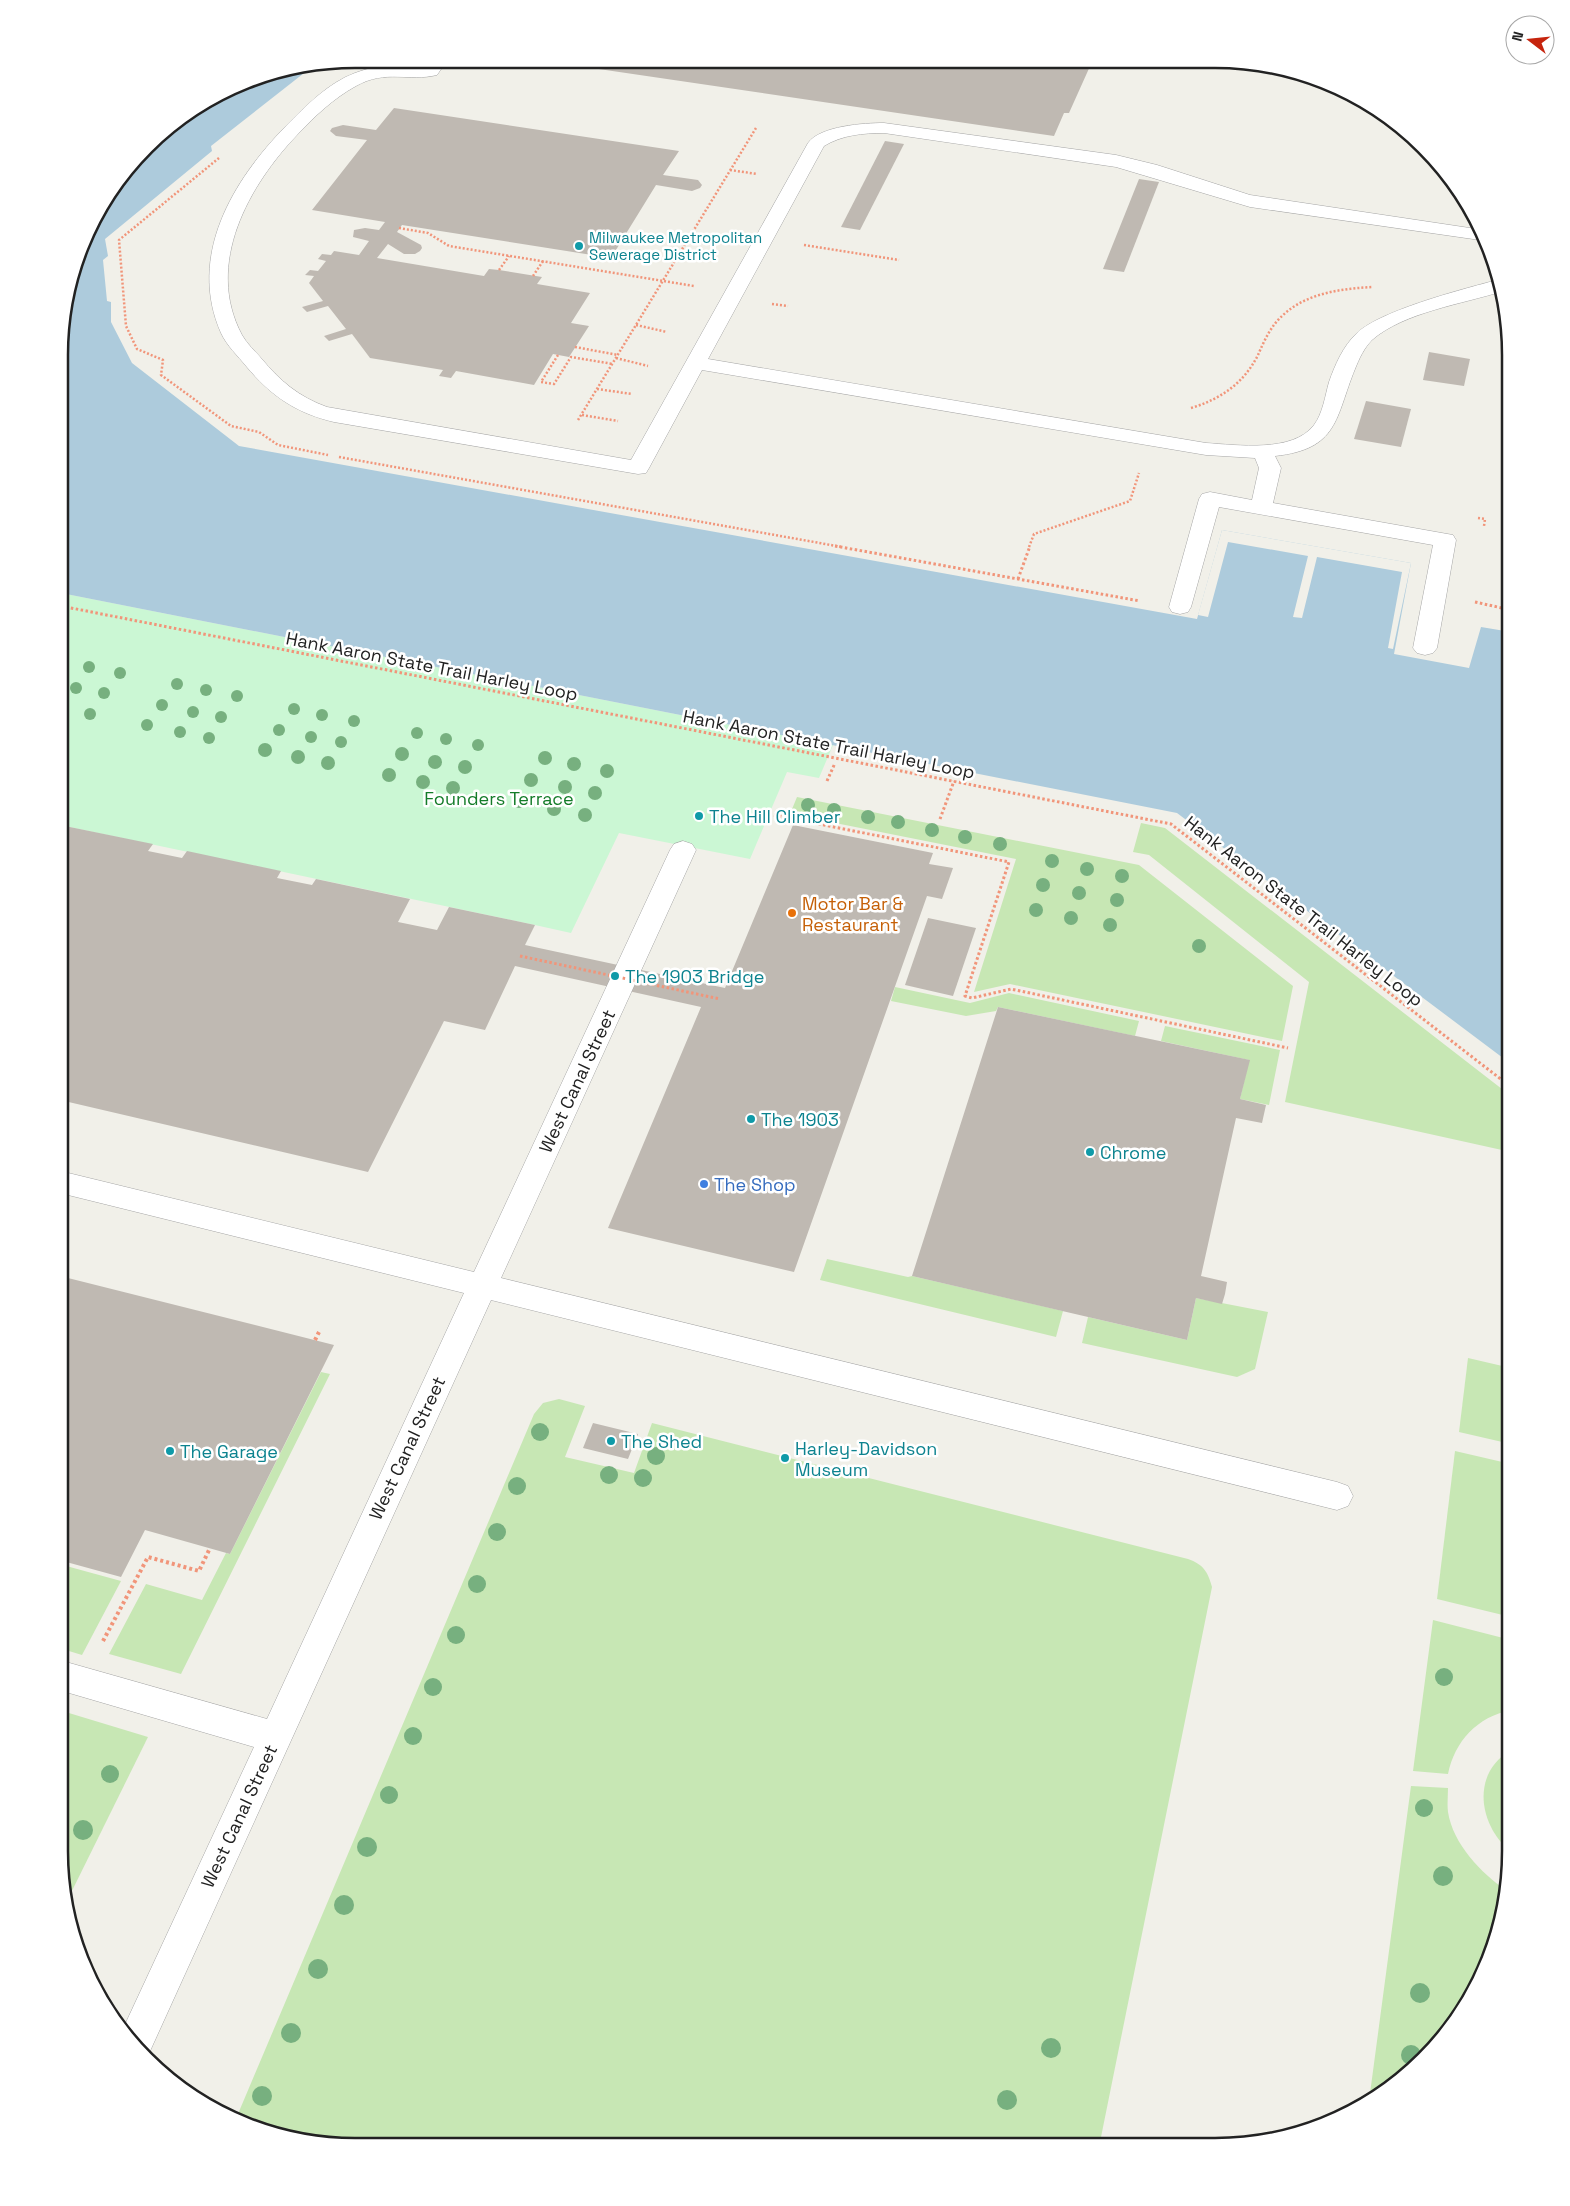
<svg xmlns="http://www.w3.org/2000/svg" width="1570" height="2206" viewBox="0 0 1570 2206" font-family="'Space Grotesk',sans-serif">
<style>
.grass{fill:#c7e7b4}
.park{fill:#cbf7d4}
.water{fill:#adcbdc}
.pier{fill:#f1f0e9}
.building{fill:#bfb9b2}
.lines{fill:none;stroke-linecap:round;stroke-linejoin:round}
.lane-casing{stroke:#a6a6a6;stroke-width:1}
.path-far2{stroke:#f1957a;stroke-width:2.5;stroke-dasharray:2 2;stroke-linecap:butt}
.path-far1{stroke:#f1957a;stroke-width:3;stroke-dasharray:2.5 2.5;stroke-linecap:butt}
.path{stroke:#f1957a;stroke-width:4;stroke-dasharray:3 3;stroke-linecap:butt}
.lane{fill:#fff;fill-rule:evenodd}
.path-bridge{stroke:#f1957a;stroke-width:3;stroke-dasharray:2.5 2.5;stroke-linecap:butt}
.tree{fill:#77b07f}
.culture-dot{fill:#0f9aa8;stroke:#fff;stroke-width:2}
.food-dot{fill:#e8710a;stroke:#fff;stroke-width:2}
.shop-dot{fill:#3f7fe0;stroke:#fff;stroke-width:2}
.labels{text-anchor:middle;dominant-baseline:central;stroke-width:5;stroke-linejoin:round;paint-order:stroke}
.far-culture-label{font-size:15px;fill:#0d838f;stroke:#fff;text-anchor:start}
.street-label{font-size:18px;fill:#222;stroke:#fff}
.park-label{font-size:18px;fill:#147c29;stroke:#fff}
.culture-label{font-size:18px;fill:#0d838f;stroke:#fff;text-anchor:start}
.food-label{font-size:18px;fill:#c56008;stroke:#fff;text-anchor:start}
.shop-label{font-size:18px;fill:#366cbe;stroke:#fff;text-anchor:start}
.rim{fill:none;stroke:#222;stroke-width:2.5}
</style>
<rect width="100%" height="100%" fill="#f1f0e9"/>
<g class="grass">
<path d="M797,797L1139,865L1293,986L1282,1041L1010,984L974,992L1016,859L790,814Z"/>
<path d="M1141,823L1165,828L1511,1096V1152L1285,1102L1309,982L1149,855L1133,852Z"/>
<path d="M895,987L970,1003L1009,993L1139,1021L1135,1036L998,1007L996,1011L966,1016L891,1001Z"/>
<path d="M1165,1026L1280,1050L1269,1105L1240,1099L1249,1060L1161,1041Z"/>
<path d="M827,1259L908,1277L912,1276L1063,1311L1056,1337L820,1280Z"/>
<path d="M1196,1298L1268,1312L1255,1369L1237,1377L1082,1343L1088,1317L1187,1340Z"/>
<path d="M1468,1358L1511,1368V1444L1459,1432Z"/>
<path d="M321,1372L330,1374L181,1674L109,1654L146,1584L202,1600L226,1553L230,1554Z"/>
<path d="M559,1399L585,1406L565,1457L634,1473L652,1423L1188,1559C1203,1564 1208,1572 1212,1587L1099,2147L316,2145L235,2121L534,1414L543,1403Z"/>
<path d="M1455,1451L1511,1464V1617L1437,1599Z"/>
<path d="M59,1564L121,1581L82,1655L59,1648Z"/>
<path d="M1433,1620L1511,1640V1710C1477,1717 1455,1741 1448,1774L1413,1771Z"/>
<path d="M59,1710L148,1737L64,1907L59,1852Z"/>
<path d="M1511,1750V1852C1478,1825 1471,1773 1511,1750Z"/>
<path d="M1411,1786L1448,1788C1448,1796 1447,1804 1448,1812C1453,1844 1481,1873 1507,1891L1495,1947L1461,2016L1410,2074L1369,2101Z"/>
</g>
<path class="park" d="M61,593L833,745L819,778L787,772L750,859L619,833L571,933L535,925L60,825Z"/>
<path class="water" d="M313,66L211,146L212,151L105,239L108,256L103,260L107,301L111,302V322L132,363L239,446L1197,619L1222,530L1411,563L1394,654L1469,668L1481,627L1511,632V1064L1177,813L61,593V316L98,207L160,132L259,75Z"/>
<path class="pier" d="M1222,530L1411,563L1393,649L1388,648L1402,572L1317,557L1302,618L1293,617L1308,556L1228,542L1208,617L1198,615Z"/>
<g class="building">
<path d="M590,59L1086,61L1085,63L1091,64L1069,113H1064L1054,136L592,68L595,64L587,63Z"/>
<path d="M394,108L679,151L663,175L698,180L702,185L700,188L692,191L656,185L611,258L402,225L397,232L421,245L422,248L420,251L415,254H404L388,244L377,258L484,276L489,269L499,270L542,277L537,284L590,293L571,323L589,326L569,357L553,354L534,385L456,371L451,378L439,376L443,370L370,358L352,334L329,341L324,336L346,329L328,306L307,312L302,307L323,301L309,283L314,276L305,275L310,270L318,271L326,261L318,259L322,254L331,255L334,251L359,255L369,241L353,237L354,230L365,228L379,230L385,222L312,210L367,140L336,136L330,131L332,128L343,125L376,130Z"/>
<path d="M885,141L904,144L860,230L841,227Z"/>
<path d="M1139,179L1159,182L1124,272L1103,269Z"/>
<path d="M1429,352L1470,359L1464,386L1423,380Z"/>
<path d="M1366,401L1411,409L1401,447L1354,439Z"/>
<path d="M60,825L153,844L148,851L182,858L187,851L281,871L277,878L312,885L316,879L410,899L398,922L437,930L449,907L535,925L525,945L725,988L793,825L933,853L929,864L953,868L942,899L927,896L794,1272L608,1228L701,1007L515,966L485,1030L444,1021L368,1172L60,1100Z"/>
<path d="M928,918L976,928L953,996L905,985Z"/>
<path d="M998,1007L1250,1060L1240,1099L1266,1105L1262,1123L1236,1118L1201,1276L1227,1282L1225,1294L1222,1304L1196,1298L1187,1340L912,1276Z"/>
<path d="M60,1276L334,1345L230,1554L145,1530L121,1577L59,1560Z"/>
<path d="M593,1423L638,1434L628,1459L583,1448Z"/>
</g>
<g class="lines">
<g class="lane-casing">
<g id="lane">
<path d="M430,59H448L437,75C409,82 386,69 356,86C334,98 315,116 298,134C249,185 204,264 242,335C247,344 255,351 261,358C280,381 299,397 327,407L631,460L808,143C820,126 864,123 884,123L1116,155L1157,165L1250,195L1483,230L1487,241L1250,207L1116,167L884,133C863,133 842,135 824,146L708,359L1206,443C1237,445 1293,453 1314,425C1323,413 1325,396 1329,382C1335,365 1343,346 1357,333C1381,310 1467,288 1501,279L1503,291C1463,304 1404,312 1372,340C1364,348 1359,359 1355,369C1335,418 1339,449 1275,456L1281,468L1273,503L1453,535L1456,540L1437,648L1433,653L1425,655L1417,653L1413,648L1433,545L1219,507L1191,607L1188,612L1180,614L1172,612L1169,607L1199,499L1202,494L1210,492L1252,500L1259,468L1255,458L1206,455L702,370L649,468L646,473L638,474L334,422C296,413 271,396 246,366C238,356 227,346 221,333C187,256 233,180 286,126C306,106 328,83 355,73C378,64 402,64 426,66Z"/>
<path d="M683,841L692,844L696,850L501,1278L1337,1482L1348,1486L1353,1496L1348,1506L1337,1510L491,1300L146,2060L132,2046L122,2031L254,1747L59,1690V1660L267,1719L464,1293L60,1193V1171L474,1272L670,850L674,844Z"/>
</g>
</g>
<g class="path-far2">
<path d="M219,158L119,240L126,326L137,349L163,360L161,375L231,426L259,432L278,445L328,455"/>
<path d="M730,170L757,174"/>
<path d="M399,228L428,233L449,246L694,286"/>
<path d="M804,245L899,260"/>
<path d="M499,270L509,256"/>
<path d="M533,276L543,261"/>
<path d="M772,304L788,306"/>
<path d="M636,325L667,332"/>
<path d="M575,347L618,355"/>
<path d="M558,355L541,382L554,384L571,357L613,364"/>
<path d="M616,358L648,366"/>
<path d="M597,389L632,394"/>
<path d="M1191,408C1221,399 1244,383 1258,355C1264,341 1271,326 1282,316C1306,293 1340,289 1372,287"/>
<path d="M582,415L618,421"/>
<path d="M578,420L756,128"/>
<path d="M339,457L842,547"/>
<path d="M1478,518L1485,519L1484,526"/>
<path d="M1029,547L1034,534L1130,501L1139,473"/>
</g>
<g class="path-far1">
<path d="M835,546L1140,601"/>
<path d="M1018,579L1030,546"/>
<path d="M1475,602L1511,610"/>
<path d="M61,606L1171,824L1511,1087"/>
<path d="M827,781L835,763"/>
<path d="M774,815L1009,862L965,996L972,998L1011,989L1288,1048"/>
<path d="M940,819L954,781"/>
</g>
<g class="path">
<path d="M315,1340L319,1332"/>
<path d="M103,1641L148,1557L199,1571L210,1548"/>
</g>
<use href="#lane" class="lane"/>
<path class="path-bridge" d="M520,956L720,999"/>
</g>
<g class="tree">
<circle cx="89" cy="667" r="6"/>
<circle cx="120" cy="673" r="6"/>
<circle cx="177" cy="684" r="6"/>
<circle cx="76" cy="688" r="6"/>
<circle cx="206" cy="690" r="6"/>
<circle cx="104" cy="693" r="6"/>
<circle cx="237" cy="696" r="6"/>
<circle cx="162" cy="705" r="6"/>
<circle cx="294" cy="709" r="6"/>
<circle cx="193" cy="712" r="6"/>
<circle cx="90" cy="714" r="6"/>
<circle cx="322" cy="715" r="6"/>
<circle cx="221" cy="717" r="6"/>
<circle cx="354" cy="721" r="6"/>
<circle cx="147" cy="725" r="6"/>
<circle cx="279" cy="730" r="6"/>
<circle cx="180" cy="732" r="6"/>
<circle cx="417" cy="733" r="6"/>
<circle cx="311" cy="737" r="6"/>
<circle cx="209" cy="738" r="6"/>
<circle cx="446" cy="739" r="6"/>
<circle cx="341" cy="742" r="6"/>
<circle cx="478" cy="745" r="6"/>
<circle cx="265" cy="750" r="7"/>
<circle cx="402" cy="754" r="7"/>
<circle cx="298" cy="757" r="7"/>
<circle cx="545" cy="758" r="7"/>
<circle cx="435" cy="762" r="7"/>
<circle cx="328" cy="763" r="7"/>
<circle cx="574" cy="764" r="7"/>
<circle cx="465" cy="767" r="7"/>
<circle cx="607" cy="771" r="7"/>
<circle cx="389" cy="775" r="7"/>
<circle cx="531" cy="780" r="7"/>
<circle cx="423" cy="782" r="7"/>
<circle cx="565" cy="787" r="7"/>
<circle cx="453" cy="788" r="7"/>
<circle cx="595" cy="793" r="7"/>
<circle cx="519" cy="801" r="7"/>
<circle cx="808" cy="805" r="7"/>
<circle cx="554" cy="809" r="7"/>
<circle cx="834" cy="810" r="7"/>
<circle cx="585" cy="815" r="7"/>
<circle cx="868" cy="817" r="7"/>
<circle cx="898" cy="822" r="7"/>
<circle cx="932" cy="830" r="7"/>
<circle cx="965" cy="837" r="7"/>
<circle cx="1000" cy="844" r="7"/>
<circle cx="1052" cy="861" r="7"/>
<circle cx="1087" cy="869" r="7"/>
<circle cx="1122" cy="876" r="7"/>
<circle cx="1043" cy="885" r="7"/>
<circle cx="1079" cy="893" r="7"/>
<circle cx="1117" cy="900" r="7"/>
<circle cx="1036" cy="910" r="7"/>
<circle cx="1071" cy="918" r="7"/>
<circle cx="1110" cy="925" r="7"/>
<circle cx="1199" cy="946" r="7"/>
<circle cx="540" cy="1432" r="9"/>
<circle cx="656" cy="1456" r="9"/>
<circle cx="609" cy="1475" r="9"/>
<circle cx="643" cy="1478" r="9"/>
<circle cx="517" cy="1486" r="9"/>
<circle cx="497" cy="1532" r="9"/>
<circle cx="477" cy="1584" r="9"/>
<circle cx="456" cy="1635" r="9"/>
<circle cx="1444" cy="1677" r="9"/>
<circle cx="433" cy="1687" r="9"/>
<circle cx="413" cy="1736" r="9"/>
<circle cx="110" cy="1774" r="9"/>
<circle cx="389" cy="1795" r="9"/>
<circle cx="1424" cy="1808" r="9"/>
<circle cx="83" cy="1830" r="10"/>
<circle cx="367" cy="1847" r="10"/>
<circle cx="1443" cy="1876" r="10"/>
<circle cx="344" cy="1905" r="10"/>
<circle cx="318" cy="1969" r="10"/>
<circle cx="1420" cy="1993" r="10"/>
<circle cx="291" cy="2033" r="10"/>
<circle cx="1051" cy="2048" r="10"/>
<circle cx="1411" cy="2055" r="10"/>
<circle cx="262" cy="2096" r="10"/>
<circle cx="1007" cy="2100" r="10"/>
</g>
<g class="culture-dot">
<circle cx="579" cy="246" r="5"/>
<circle cx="699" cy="816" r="5"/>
<circle cx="615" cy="976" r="5"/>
<circle cx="751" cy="1119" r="5"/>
<circle cx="1090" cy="1152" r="5"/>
<circle cx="611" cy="1441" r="5"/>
<circle cx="170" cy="1451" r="5"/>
<circle cx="785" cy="1458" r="5"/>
</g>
<circle class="food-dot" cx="792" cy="913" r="5"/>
<circle class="shop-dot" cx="704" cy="1184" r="5"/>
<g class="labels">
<g class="far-culture-label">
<text x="589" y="237">Milwaukee Metropolitan<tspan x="589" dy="17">Sewerage District</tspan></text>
</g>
<g class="street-label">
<text transform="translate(432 666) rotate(11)">Hank Aaron State Trail Harley Loop</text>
<text transform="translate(829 744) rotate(11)">Hank Aaron State Trail Harley Loop</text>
<text transform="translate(1304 911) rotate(38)">Hank Aaron State Trail Harley Loop</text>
<text transform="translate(577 1081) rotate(-65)">West Canal Street</text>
<text transform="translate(407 1448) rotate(-65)">West Canal Street</text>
<text transform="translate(239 1816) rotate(-65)">West Canal Street</text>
</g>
<g class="park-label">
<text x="499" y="798">Founders Terrace</text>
</g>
<g class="culture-label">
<text x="709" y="816">The Hill Climber</text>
<text x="625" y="976">The 1903 Bridge</text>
<text x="761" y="1119">The 1903</text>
<text x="1100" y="1152">Chrome</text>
<text x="621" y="1441">The Shed</text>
<text x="795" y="1448">Harley-Davidson<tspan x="795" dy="21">Museum</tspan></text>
<text x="180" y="1451">The Garage</text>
</g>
<g class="food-label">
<text x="802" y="903">Motor Bar &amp;<tspan x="802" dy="21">Restaurant</tspan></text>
</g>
<g class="shop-label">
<text x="714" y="1184">The Shop</text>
</g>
</g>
<path d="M0 0H1570V2206H0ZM355 68H1215A287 287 0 0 1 1502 355V1851A287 287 0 0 1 1215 2138H355A287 287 0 0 1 68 1851V355A287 287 0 0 1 355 68Z" fill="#fff" fill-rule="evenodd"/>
<path class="rim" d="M355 68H1215A287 287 0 0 1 1502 355V1851A287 287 0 0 1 1215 2138H355A287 287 0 0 1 68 1851V355A287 287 0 0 1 355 68Z"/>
<g transform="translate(1530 40) rotate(286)"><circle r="24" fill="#ffffff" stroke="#a7a7a7"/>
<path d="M0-4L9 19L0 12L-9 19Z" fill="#c6240d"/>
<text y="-8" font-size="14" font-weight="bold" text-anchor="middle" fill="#222222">N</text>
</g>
</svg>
